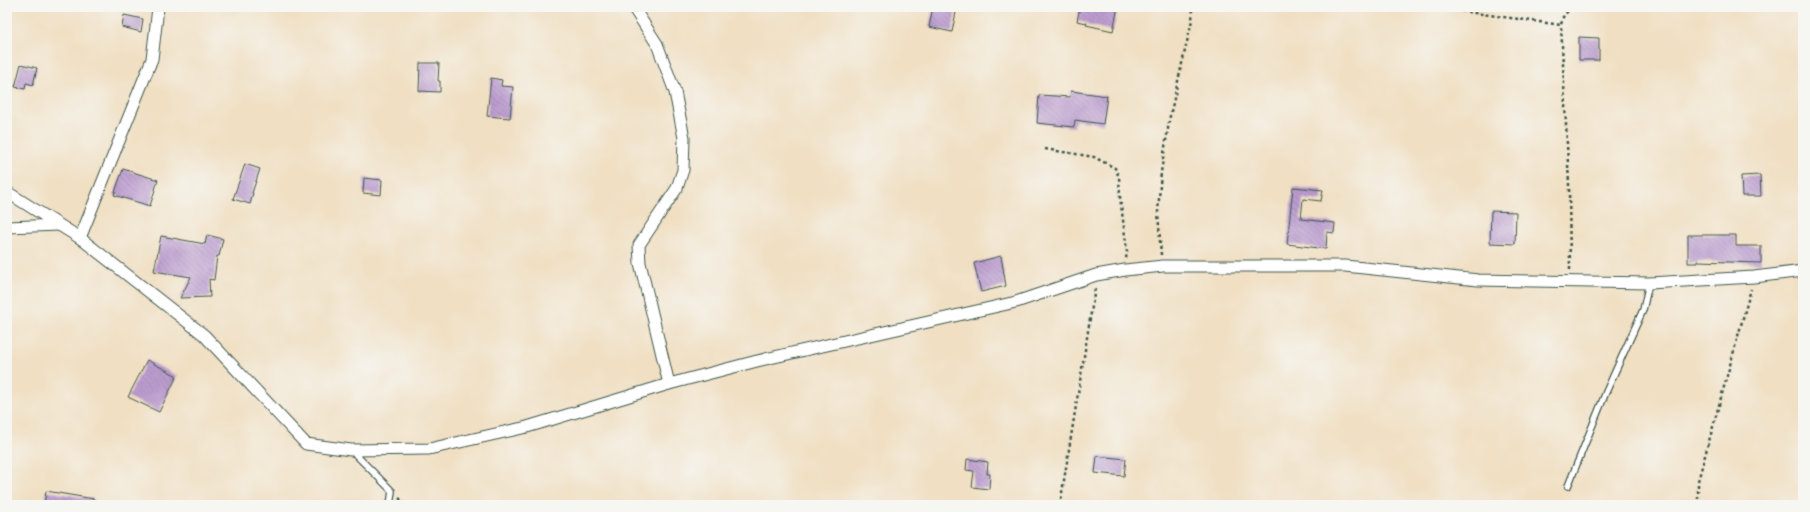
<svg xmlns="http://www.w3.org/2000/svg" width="1810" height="512" viewBox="0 0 1810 512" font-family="'IM FELL Double Pica',serif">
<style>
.building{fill:url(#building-back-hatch)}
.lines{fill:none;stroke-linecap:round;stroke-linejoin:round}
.lane-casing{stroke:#3e5549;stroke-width:8}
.street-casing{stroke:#3e5549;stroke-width:13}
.path{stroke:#3e5549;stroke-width:2.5;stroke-dasharray:3 3;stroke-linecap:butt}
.lane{stroke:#fff;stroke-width:5.5}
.street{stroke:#fff;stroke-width:11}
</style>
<defs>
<pattern id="building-back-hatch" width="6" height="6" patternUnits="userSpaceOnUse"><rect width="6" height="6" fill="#bb9bcf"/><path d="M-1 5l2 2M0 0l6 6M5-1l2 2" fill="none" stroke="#9780a9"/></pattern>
</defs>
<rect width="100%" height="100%" fill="#f6f6f2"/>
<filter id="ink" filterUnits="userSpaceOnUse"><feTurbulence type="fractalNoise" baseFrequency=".025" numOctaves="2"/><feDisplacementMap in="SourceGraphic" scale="8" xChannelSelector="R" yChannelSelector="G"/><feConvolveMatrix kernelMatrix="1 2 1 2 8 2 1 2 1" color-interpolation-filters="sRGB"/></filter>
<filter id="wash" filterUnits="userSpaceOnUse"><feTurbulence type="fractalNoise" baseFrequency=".012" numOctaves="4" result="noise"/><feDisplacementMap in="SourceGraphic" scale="16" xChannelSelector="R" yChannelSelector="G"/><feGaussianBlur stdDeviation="0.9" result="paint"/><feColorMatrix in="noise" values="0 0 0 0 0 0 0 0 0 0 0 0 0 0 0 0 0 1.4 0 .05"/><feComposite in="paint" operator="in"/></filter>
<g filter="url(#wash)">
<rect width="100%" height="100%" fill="#f0dfc2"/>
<g id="blocks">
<g class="building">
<path d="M933,7H957L952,32L929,27Z"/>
<path d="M1080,7H1118L1113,31L1086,25L1087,23L1077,21Z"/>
<path d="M124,15L143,19L141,32L122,27Z"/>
<path d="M1579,37L1599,38V60H1579Z"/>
<path d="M420,63H439L438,81H440V92L419,91Z"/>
<path d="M21,64L37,68L33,85L26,83L25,89L15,87Z"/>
<path d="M491,78L502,80L501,86L513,87L510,118L487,116Z"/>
<path d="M1071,91L1107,96L1103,124L1075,120L1074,127L1037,123L1039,95L1070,97Z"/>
<path d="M245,164L260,169L252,193H253L250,204L233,199Z"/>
<path d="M123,169L158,180L150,206L114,195Z"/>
<path d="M1760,175L1761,196H1742L1741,176Z"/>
<path d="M364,178L382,180L381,195L363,193Z"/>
<path d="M1293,187L1323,190L1321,201L1303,199L1301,219L1335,223L1334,233L1327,232L1326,249L1287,244Z"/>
<path d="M1491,211L1516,212L1515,244L1490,243Z"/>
<path d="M207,235L223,239L219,256H217L214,280L209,279L210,297L180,298L191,277L154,271L161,236L205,244Z"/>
<path d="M1688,235H1736V246H1761V263L1698,261V263H1688Z"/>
<path d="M1001,256L1006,286L981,292L974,263Z"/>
<path d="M147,360L177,376L159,412L128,397Z"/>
<path d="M1097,456L1126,459L1124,476L1095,473Z"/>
<path d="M967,459L988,462L987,474H990L989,489L972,487L974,471L966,470Z"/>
<path d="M46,491L94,499L93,505H44Z"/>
</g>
</g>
</g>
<g filter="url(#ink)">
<use href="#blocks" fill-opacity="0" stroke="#3e5549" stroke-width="1"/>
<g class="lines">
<g class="lane-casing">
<g id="lane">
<path d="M351,450L392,491L390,505"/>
<path d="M1568,486L1606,392L1643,310L1649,283"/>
</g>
</g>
<g class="street-casing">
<g id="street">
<path d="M633,7L657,44L675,92L684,138L683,170L677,188L639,245L640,263L669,384"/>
<path d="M7,192L80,238L204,335L306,444L351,450L429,449L527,427L669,384L757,361L1016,302L1096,275L1125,270L1163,266H1345L1478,280L1649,283L1754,277L1803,271"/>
<path d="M7,227L59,225"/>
<path d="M80,238L152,59L158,8"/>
</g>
</g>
<g class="path">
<path d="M1432,7L1561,25"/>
<path d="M1045,149L1094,157L1115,168L1119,177L1120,197L1127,251L1126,259"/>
<path d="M1161,255L1158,212L1161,172L1170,116L1192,20L1193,7"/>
<path d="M1570,270L1569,184L1561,25L1563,17L1571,7"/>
<path d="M399,498L406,505"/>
<path d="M1060,505L1095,288"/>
<path d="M1698,505V481L1751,289"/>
</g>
<use href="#lane" class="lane"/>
<use href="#street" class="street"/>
</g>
</g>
<rect width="1810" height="512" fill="none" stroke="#f6f6f2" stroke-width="24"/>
</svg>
